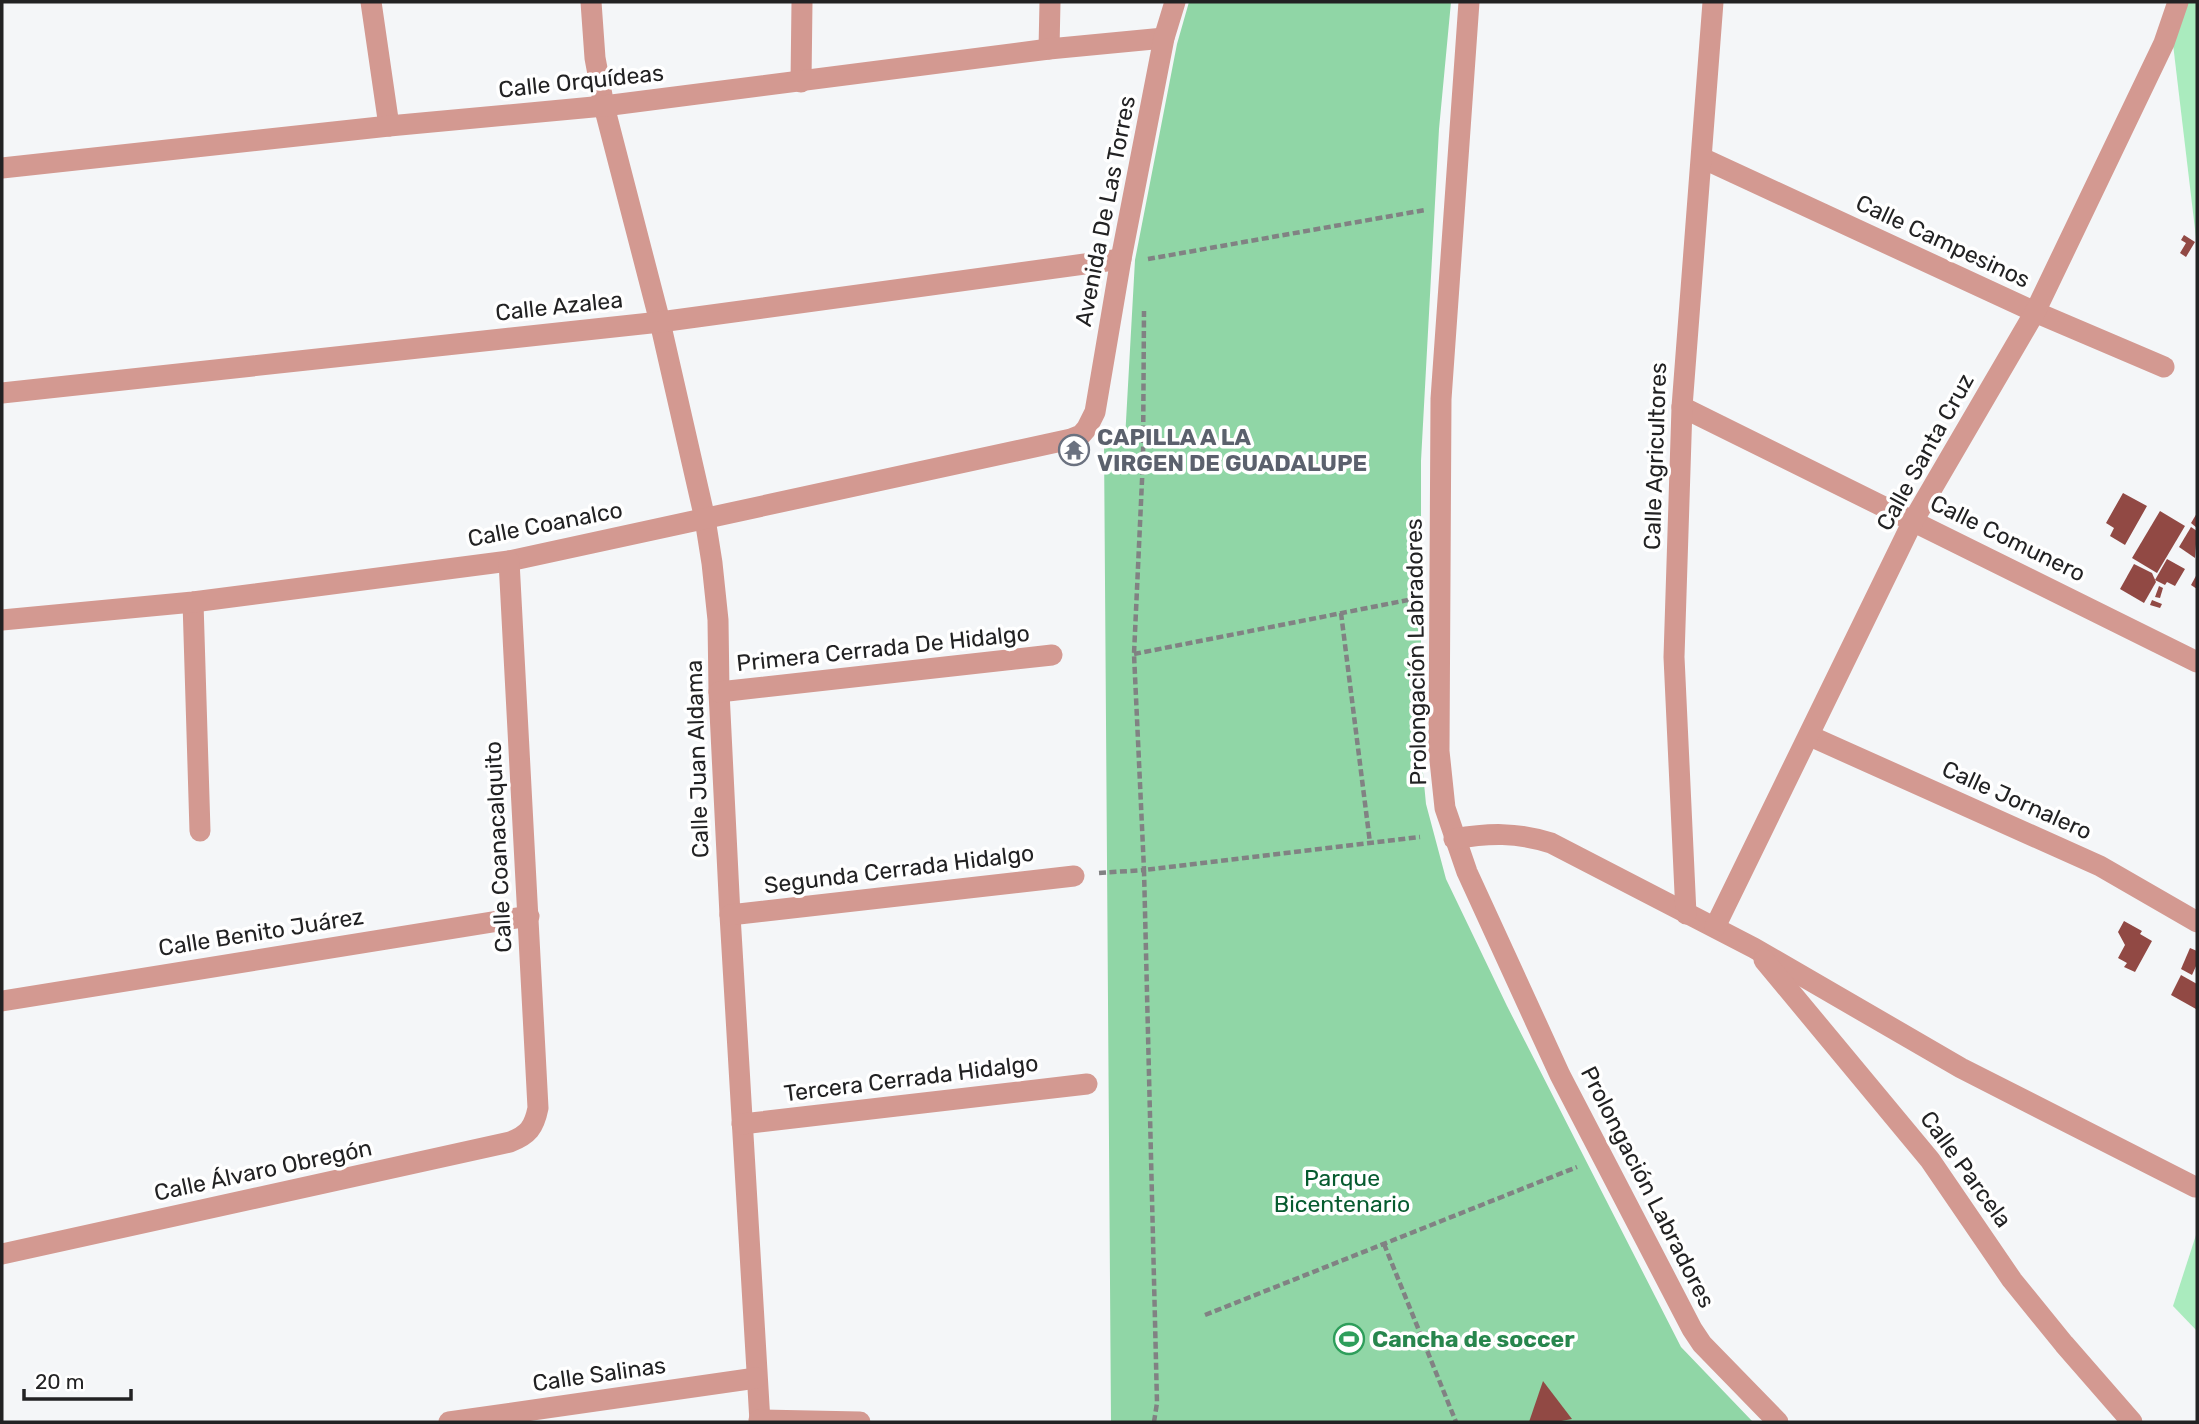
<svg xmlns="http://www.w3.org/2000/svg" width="2199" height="1424" viewBox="0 0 2199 1424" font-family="Rubik,sans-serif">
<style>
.green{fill:#aaebbe}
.forest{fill:#90d6a6}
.building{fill:#914944}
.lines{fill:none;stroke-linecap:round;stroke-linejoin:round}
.path{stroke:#818283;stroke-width:4.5;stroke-dasharray:7 3.5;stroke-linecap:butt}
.minor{stroke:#d39991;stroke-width:21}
.labels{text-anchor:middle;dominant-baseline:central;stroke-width:7;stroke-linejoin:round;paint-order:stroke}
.street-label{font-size:23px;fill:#222223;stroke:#fff}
.worship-label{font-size:23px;font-weight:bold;fill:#5b616d;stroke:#fff;text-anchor:start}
.park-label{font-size:23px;fill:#065b2f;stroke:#fff}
.leisure-label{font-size:23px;font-weight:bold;fill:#27864d;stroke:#fff;text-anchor:start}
</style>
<rect width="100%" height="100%" fill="#f4f6f8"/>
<g class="green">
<path d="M2168,2H2197V246Z"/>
<path d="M2197,1232V1331L2173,1306Z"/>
</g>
<path class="forest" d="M1189,2H1451L1439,129L1421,461V752L1426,804L1446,879L1507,1006L1681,1347L1753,1422H1111L1104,442L1125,439L1135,260L1177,44Z"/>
<g class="building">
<path d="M2184,235L2195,242L2186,257L2180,253L2186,243L2181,240Z"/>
<path d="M2123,493L2147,506L2125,545L2110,536L2114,528L2106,523Z"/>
<path d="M2160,511L2185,526L2157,573L2132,558Z"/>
<path d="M2197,513V528L2191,523Z"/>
<path d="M2191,527L2197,531L2195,558L2179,547Z"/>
<path d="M2167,559L2185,569L2175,586L2167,582L2165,585L2155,580Z"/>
<path d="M2134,564L2152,573L2156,582L2144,603L2120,589Z"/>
<path d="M2197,574V589L2191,585Z"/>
<path d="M2159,586L2163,588L2160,598L2155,597Z"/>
<path d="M2152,600L2162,604L2160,608L2150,605Z"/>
<path d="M2124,921L2142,931L2140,934L2152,941L2135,972L2124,967L2127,963L2118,958L2125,945L2118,932Z"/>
<path d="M2190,948L2197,951V964L2192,975L2181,969Z"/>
<path d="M2181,975L2197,984L2196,1009L2171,995Z"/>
<path d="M1543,1381L1572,1419L1556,1422H1529Z"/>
</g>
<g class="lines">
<g class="path">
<path d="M1148,259L1425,210"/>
<path d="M1102,456V463L1143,459"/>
<path d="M1341,613L1370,843"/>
<path d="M1134,654L1413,599"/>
<path d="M1099,873L1144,870L1134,654L1143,459L1144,311"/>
<path d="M1384,1244L1456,1422"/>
<path d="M1205,1315L1577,1167"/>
<path d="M1154,1422L1157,1403L1144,870L1420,837"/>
</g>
<g class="minor">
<path d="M371,2L389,126"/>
<path d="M591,2L595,58L604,106L660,322L705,519L712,563L718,620L719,692L730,915L760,1422"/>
<path d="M1469,2L1441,399L1439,751L1445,808L1467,872L1560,1075L1692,1329L1702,1344L1778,1422"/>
<path d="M1049,49L1050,2"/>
<path d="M801,82L802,2"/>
<path d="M1702,158L2035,312L2164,367"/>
<path d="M2,168L389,126L604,106L1049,49L1164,38"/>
<path d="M2,393L660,322L1121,259"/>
<path d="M1682,407L2197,662"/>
<path d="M193,602L200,831"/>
<path d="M2,620L193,602L509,561L1071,439L1081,435L1087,428L1095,412L1121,259L1164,38L1175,2"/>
<path d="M719,692L1052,655"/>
<path d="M1810,736L2100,866L2197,922"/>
<path d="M1454,839C1488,833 1517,832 1551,843L1754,948L1961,1068L2195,1187"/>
<path d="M1686,914L1674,657L1682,407L1713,2"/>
<path d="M730,915L1074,876"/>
<path d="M1715,927L1913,521L2035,312L2164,43L2178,2"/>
<path d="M1764,960L1930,1160L2012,1280L2064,1344L2132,1422"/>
<path d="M2,1001L529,916"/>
<path d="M742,1124L1087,1084"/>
<path d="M2,1254L510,1142C528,1135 534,1128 538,1108L509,561"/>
<path d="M759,1420L860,1422"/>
<path d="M449,1422L756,1378"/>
</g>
</g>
<defs>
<g id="temple-ring" transform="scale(1.575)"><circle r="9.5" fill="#fff" stroke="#6b7280" stroke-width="1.5"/><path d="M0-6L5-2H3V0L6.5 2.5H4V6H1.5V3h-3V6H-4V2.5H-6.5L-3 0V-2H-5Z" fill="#6b7280"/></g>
<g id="stadium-ring" transform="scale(1.575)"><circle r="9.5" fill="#fff" stroke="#2e9e5b" stroke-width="1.5"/><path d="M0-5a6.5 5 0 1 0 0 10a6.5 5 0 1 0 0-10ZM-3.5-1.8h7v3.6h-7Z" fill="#2e9e5b"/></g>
</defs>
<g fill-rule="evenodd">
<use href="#temple-ring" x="1074" y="450"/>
<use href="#stadium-ring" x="1349" y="1339"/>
</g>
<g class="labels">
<g class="street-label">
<text transform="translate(581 81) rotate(-6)">Calle Orquídeas</text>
<text transform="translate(1105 211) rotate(-79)">Avenida De Las Torres</text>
<text transform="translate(1943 241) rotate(25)">Calle Campesinos</text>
<text transform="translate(559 306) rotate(-6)">Calle Azalea</text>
<text transform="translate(1925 452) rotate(-61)">Calle Santa Cruz</text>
<text transform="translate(1655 456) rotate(-88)">Calle Agricultores</text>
<text transform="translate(545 524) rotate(-11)">Calle Coanalco</text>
<text transform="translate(2008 538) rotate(26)">Calle Comunero</text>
<text transform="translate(883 648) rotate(-6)">Primera Cerrada De Hidalgo</text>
<text transform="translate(1416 652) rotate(-91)">Prolongación Labradores</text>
<text transform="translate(697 759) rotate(-92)">Calle Juan Aldama</text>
<text transform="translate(2017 800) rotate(24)">Calle Jornalero</text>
<text transform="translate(498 847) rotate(-93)">Calle Coanacalquito</text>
<text transform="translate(899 869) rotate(-7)">Segunda Cerrada Hidalgo</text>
<text transform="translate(261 932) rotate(-9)">Calle Benito Juárez</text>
<text transform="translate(911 1078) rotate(-7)">Tercera Cerrada Hidalgo</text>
<text transform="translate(1966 1169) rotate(54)">Calle Parcela</text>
<text transform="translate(263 1170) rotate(-12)">Calle Álvaro Obregón</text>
<text transform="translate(1648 1187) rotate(63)">Prolongación Labradores</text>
<text transform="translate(599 1374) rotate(-8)">Calle Salinas</text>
</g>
<g class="worship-label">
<text x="1097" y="437">CAPILLA A LA<tspan x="1097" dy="26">VIRGEN DE GUADALUPE</tspan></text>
</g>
<g class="park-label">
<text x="1342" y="1178">Parque<tspan x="1342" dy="26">Bicentenario</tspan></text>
</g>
<g class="leisure-label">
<text x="1372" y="1339">Cancha de soccer</text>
</g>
</g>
<rect width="2199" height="1424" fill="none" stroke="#222223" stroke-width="7"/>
<path d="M24 1389v10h107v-10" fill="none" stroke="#222223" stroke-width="3.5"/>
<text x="35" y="1389" font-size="21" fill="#222223" stroke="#ffffff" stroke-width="5" paint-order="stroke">20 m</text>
</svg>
